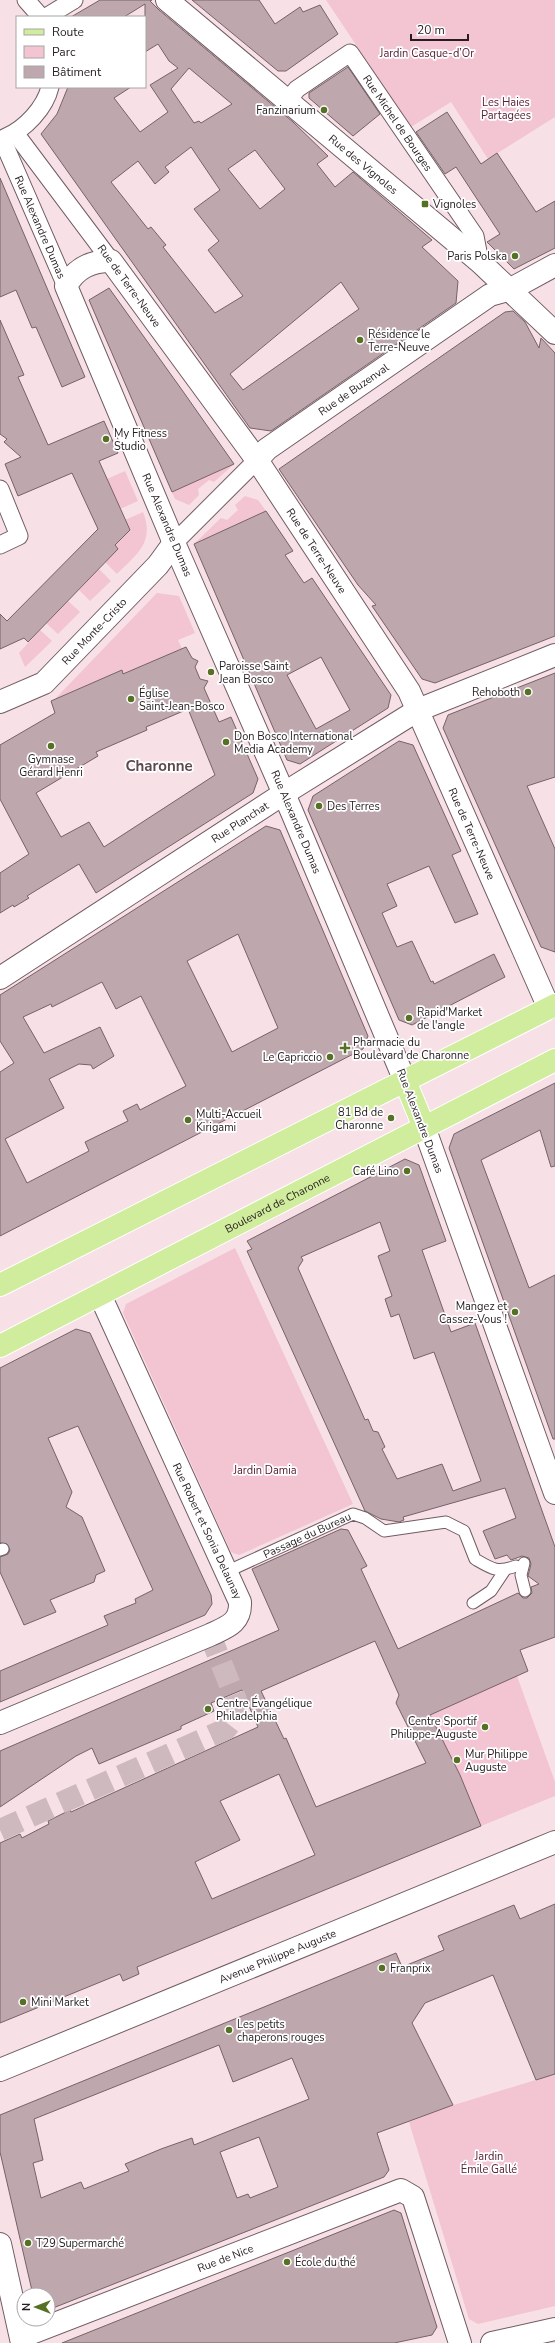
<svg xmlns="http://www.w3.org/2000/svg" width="555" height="2343" viewBox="0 0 555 2343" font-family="'Nunito Sans',sans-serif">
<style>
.green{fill:#f3c4d2}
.building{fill:#bea8ae;stroke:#766268;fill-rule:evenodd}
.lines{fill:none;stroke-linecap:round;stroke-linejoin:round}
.minor-tunnel{stroke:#ceb9bf;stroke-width:22;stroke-dasharray:22 11;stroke-linecap:butt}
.service-casing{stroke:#705c62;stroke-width:13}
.pedestrian-casing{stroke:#705c62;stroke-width:19}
.minor-casing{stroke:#705c62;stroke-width:24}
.tertiary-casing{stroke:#705c62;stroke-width:24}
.secondary-casing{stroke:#705c62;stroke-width:24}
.primary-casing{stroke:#fff;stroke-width:24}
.service{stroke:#fff;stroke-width:11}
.pedestrian{stroke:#fff;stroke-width:17}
.minor{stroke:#fff;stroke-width:22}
.tertiary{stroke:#fff;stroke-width:22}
.secondary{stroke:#fff;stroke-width:22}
.primary{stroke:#d0ec9d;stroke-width:22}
.poi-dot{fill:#567124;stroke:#fff;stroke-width:1.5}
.labels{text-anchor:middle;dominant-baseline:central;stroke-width:3.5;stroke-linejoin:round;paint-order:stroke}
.park-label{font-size:11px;fill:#592137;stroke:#fff}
.poi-label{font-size:11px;fill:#251d1f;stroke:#fff;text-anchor:start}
.street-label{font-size:11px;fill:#251d1f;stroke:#fff}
.district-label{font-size:15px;font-weight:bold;fill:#5c494e;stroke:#fff}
</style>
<rect width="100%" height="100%" fill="#f8e0e7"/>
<g class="green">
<path d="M326,0H555V117L488,159L451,102L411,127Z"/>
<path d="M234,464L214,482L209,480L198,489L199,495L189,505L175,499L172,492Z"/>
<path d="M125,471L138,501L120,509L107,479Z"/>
<path d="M245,496L258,500L266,511L194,544L221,518L227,520L238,510L235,505Z"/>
<path d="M143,512C155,542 137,554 117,574L105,562L118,549L115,545L125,520Z"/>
<path d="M99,569L111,581L90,601L79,590Z"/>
<path d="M157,593L179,596L195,633L178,640L182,649L123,674L121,671L55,699Z"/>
<path d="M68,601L80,612L58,634L46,623Z"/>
<path d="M40,630L52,641L25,667L19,653Z"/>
<path d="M235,1248L353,1504L239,1555L231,1552L123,1313L126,1304Z"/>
<path d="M492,1606L555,1782V1796L481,1826L460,1775L397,1649Z"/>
<path d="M555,2074V2306L478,2324L469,2319L409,2122L444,2108Z"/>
</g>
<g class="building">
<path d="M100,0H152L150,1L159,10L293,122L328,156L317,164L335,187L353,172L432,240L422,247L458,281L456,303L271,431L250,428L41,134L57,114L68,87H131L114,98L140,132L168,112L150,85L178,68L169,61L158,44L145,52V4L124,17H71ZM189,68L232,104L201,123L199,121L194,123L171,89ZM191,147L220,190L194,209L219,241L208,250L243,296L215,313L163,247L166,245L151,227L148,229L111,182L138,161L155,184L169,172L165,167ZM255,150L285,189L260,209L228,169ZM341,282L359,309L243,390L230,374Z"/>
<path d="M192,0H259L275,24L300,7L303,12L320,5L338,34L286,71H278Z"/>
<path d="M348,67L380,114L353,136L309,98V93Z"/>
<path d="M447,112L481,164L497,153L536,212L555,201V248L514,269L487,242L500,234L456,167L445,174L416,132Z"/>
<path d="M0,178L85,377L62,387L36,327L32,328L16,290L0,297Z"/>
<path d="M109,288L182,390L234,464L172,492L89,300Z"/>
<path d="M513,311L525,322L539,348L541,338L555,353V636L435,683L422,679L372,606L376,605L358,585L279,469L505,312Z"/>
<path d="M0,320L24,375L18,377L48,445L104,421L118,453L99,461L130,530L115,545L118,549L28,642L24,638L0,649V614L7,621L98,529L72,473L18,496L5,464L21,457L4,442L7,439L0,434Z"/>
<path d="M266,511L293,551L285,555L304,583L312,578L391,695L388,708L300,764L287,760L194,544ZM321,657L350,710L316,729L287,675Z"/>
<path d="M186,647L192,658L198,661L195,667L200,679L208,681L204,688L219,722L231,717L258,779L253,793L96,893L79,864L27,896L29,898L14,907L13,905L0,913V873L29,854L0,799V745L55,713L51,701L122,670L123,674ZM188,709L215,775L104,847L89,822L61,837L36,793L98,756L96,752L147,730L146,727Z"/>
<path d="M555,673V777L527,786L555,849V952L541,947L443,728L448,715Z"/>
<path d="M399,741L413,745L461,851L452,855L478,914L455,923L429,866L387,884L397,906L382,913L397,947L412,941L431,982L433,981L434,984L494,954L505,977L412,1025L399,1020L308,810L313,796Z"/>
<path d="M266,826L280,830L286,844L368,1036L363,1049L0,1236V1072L14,1063L0,1041V995ZM238,934L278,1028L232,1052L187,961ZM102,982L116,1009L141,996L186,1086L140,1110L137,1104L123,1111L128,1121L85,1142L89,1151L27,1183L5,1139L64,1108L49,1079L79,1064L91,1065L93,1069L114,1056L100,1027L44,1053L23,1017L51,1004L52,1007Z"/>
<path d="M555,1083V1166L551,1167L540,1130L481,1160L529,1288L555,1275V1439H553L449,1148L454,1134Z"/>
<path d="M405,1159L419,1165L446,1241L422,1250L451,1332L475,1323L555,1547V1637L520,1650L528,1671L430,1715L460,1775L481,1826L137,1967L139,1974L123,1981L120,1974L0,2023V1843L20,1834L22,1838L49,1824L48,1821L70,1810L71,1812L258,1727L242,1690L211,1703L214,1711L181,1726V1729L99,1764L92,1748L76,1756L0,1807V1751L279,1630L252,1569L341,1529L348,1530L367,1566L361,1569L398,1649L518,1593L523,1598H527L532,1593L531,1587L539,1584L528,1576L531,1564L529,1558L522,1556L511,1560L507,1555L495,1559L483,1531L516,1518L505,1488L403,1517L404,1520L399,1522L381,1519L365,1511L247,1251L252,1249L247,1241ZM380,1222L390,1251L378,1256L392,1296L385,1299L391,1317L399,1314L414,1359L434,1352L481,1481L453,1491L442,1464L397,1479L382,1449L385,1447L378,1432L373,1431L368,1419L365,1420L298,1268L303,1260L301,1257ZM375,1641L399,1695L396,1703L426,1763L316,1807L286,1738L284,1739L261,1691ZM279,1774L315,1855L212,1899L195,1862L240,1840L220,1801Z"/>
<path d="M76,1329L90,1333L211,1595L212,1604L205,1615L0,1702V1671L108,1625L104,1616L136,1603L135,1599L153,1590L78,1426L48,1438L72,1492L66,1507L82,1517L105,1571L96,1575L94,1582L50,1600L56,1612L24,1625L0,1572V1557L8,1554L10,1550L7,1544L0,1543V1368Z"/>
<path d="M555,1904V2074L536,2080L493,1975L425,2003L412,2023L453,2105L377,2133L389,2170L384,2177L48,2310V2295H33L0,2152V2115L396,1953L402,1967L444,1950L438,1936L514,1905L520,1919ZM219,2045L233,2082L292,2058L309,2099L194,2145L192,2138L161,2149L125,2164L129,2171L84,2189L81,2182L41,2198L33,2163L43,2160L34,2119ZM259,2137L278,2187L250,2198L248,2194L237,2198L220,2152Z"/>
<path d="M394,2210L401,2213L424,2287L437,2327L432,2335L394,2343H62Z"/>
</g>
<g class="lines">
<path class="minor-tunnel" d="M0,1830L226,1729L236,1716V1700L210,1635"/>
<g class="service-casing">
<g id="service">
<path d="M0,1550L3,1549"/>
<path d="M524,1563L521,1575L525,1591"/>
<path id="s1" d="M226,1572L353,1514L365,1518L384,1531L446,1522L464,1531L475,1559C492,1569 497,1573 516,1566"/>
<path d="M473,1603L491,1591L505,1570"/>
</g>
</g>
<g class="pedestrian-casing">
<g id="pedestrian">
<path d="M26,0L41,17"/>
<path d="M46,17L74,0"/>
<path id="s2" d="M288,100L297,89L350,53L475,236L480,262"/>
<path d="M15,133L111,261"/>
<path d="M6,137C25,129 45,108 50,87"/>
<path id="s3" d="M2,139L66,286"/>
<path d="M0,489L19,536L0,545"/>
<path d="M174,543L257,460"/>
</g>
</g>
<g class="minor-casing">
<g id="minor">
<path id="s4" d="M167,0L480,262L555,333"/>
<path id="s5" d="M257,460L267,449L490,295L511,289L555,265"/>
<path id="s6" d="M0,702L44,683L158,565L174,543"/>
<path id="s7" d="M0,978L283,794L418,710L555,655"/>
<path id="s8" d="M405,1081L291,810L174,543L66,286C76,268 91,261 111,261L257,460L409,691L549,1008"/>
<path d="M424,1127L555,1493"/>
<path d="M0,1723L210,1635C227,1627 241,1623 240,1602L100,1295"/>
<path id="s9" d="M21,2337L401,2190L413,2197L460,2343"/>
<path d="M492,2343L555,2329"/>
</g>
</g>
<g class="tertiary-casing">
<path id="tertiary" d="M0,2244L22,2343"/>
</g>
<g class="secondary-casing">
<g id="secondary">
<path id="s10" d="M0,2070L555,1842"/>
</g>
</g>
<g class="primary-casing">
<g id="primary">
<path d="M405,1081L424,1127"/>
<path d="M0,1285L555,1005"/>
<path id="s11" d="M0,1346L555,1060"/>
</g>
</g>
<use href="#service" class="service"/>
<use href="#pedestrian" class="pedestrian"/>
<use href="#minor" class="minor"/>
<use href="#tertiary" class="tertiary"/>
<use href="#secondary" class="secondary"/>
<use href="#primary" class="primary"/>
</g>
<g class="poi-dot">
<circle cx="324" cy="110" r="4"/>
<rect x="421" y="200" width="8" height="8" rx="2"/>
<circle cx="515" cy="256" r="4"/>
<circle cx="360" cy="340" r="4"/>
<circle cx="106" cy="439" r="4"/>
<circle cx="211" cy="672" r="4"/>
<circle cx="528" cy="692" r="4"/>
<circle cx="131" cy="699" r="4"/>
<circle cx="226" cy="742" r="4"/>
<circle cx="51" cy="746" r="4"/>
<circle cx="319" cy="806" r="4"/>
<circle cx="409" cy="1018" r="4"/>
<path d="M343 1042h4v4h4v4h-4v4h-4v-4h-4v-4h4z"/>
<circle cx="330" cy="1057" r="4"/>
<circle cx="391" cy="1118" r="4"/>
<circle cx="188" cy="1120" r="4"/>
<circle cx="407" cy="1171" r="4"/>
<circle cx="515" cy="1312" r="4"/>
<circle cx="208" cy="1709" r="4"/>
<circle cx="485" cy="1727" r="4"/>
<circle cx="457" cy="1760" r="4"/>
<circle cx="382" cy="1968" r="4"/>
<circle cx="23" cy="2002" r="4"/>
<circle cx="229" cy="2030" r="4"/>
<circle cx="28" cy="2243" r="4"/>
<circle cx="287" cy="2262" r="4"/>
</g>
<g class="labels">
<g class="park-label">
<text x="427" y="53">Jardin Casque-d’Or</text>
<text x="506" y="102">Les Haies<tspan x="506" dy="13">Partagées</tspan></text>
<text x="265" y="1470">Jardin Damia</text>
<text x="489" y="2156">Jardin<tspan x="489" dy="13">Émile Gallé</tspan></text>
</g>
<g class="poi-label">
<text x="316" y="110" text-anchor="end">Fanzinarium</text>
<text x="433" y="204">Vignoles</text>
<text x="507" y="256" text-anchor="end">Paris Polska</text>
<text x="368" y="334">Résidence le<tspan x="368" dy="13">Terre-Neuve</tspan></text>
<text x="114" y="433">My Fitness<tspan x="114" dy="13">Studio</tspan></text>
<text x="219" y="666">Paroisse Saint<tspan x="219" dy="13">Jean Bosco</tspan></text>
<text x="520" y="692" text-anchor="end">Rehoboth</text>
<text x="139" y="693">Église<tspan x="139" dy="13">Saint-Jean-Bosco</tspan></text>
<text x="234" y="736">Don Bosco International<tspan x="234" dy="13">Media Academy</tspan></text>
<text x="51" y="759" text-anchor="middle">Gymnase<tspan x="51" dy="13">Gérard Henri</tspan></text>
<text x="327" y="806">Des Terres</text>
<text x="417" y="1012">Rapid'Market<tspan x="417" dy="13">de l'angle</tspan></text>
<text x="353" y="1042">Pharmacie du<tspan x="353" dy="13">Boulevard de Charonne</tspan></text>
<text x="322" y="1057" text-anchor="end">Le Capriccio</text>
<text x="383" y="1112" text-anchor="end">81 Bd de<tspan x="383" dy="13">Charonne</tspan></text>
<text x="196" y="1114">Multi-Accueil<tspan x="196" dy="13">Kirigami</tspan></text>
<text x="399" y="1171" text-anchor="end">Café Lino</text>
<text x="507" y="1306" text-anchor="end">Mangez et<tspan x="507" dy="13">Cassez-Vous !</tspan></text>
<text x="216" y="1703">Centre Évangélique<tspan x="216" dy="13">Philadelphia</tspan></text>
<text x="477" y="1721" text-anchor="end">Centre Sportif<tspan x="477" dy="13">Philippe-Auguste</tspan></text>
<text x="465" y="1754">Mur Philippe<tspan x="465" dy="13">Auguste</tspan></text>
<text x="390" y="1968">Franprix</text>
<text x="31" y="2002">Mini Market</text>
<text x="237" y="2024">Les petits<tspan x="237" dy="13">chaperons rouges</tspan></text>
<text x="36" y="2243">T29 Supermarché</text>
<text x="295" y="2262">École du thé</text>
</g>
<g class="street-label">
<text stroke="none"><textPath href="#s2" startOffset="163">Rue Michel de Bourges</textPath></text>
<text stroke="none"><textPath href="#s4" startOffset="256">Rue des Vignoles</textPath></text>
<text stroke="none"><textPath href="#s3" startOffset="96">Rue Alexandre Dumas</textPath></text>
<text transform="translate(129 286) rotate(54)">Rue de Terre-Neuve</text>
<text stroke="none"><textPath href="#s5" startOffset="120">Rue de Buzenval</textPath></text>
<text transform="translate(167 525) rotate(67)">Rue Alexandre Dumas</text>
<text stroke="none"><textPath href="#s8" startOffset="1274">Rue de Terre-Neuve</textPath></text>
<text stroke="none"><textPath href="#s6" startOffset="120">Rue Monte-Cristo</textPath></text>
<text stroke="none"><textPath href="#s7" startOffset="286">Rue Planchat</textPath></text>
<text transform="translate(296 822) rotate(67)">Rue Alexandre Dumas</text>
<text stroke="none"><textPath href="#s8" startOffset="1598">Rue de Terre-Neuve</textPath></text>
<text transform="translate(420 1121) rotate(69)">Rue Alexandre Dumas</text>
<text stroke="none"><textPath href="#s11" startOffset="312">Boulevard de Charonne</textPath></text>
<text transform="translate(207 1531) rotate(65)">Rue Robert et Sonia Delaunay</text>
<text stroke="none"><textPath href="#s1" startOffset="89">Passage du Bureau</textPath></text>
<text stroke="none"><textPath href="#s10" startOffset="300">Avenue Philippe Auguste</textPath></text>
<text stroke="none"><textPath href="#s9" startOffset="219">Rue de Nice</textPath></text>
</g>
<g class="district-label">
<text x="159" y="766">Charonne</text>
</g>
</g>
<rect x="16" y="16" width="130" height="72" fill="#ffffff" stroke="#a8a5a5"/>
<rect x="24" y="29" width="20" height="6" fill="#d0ec9d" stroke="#a8a5a5"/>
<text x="52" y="36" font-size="12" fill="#251d1f">Route</text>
<rect x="24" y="46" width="20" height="12" fill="#f3c4d2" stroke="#a8a5a5"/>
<text x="52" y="56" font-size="12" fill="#251d1f">Parc</text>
<rect x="24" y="66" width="20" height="12" fill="#bea8ae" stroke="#a8a5a5"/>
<text x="52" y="76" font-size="12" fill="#251d1f">Bâtiment</text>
<g transform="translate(36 2307) rotate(270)"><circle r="19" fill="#ffffff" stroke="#a8a5a5"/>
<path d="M0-3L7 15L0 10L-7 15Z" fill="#567124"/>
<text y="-6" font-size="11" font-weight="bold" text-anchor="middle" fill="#251d1f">N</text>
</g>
<path d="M411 34v6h57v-6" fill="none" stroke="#251d1f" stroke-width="2"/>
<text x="417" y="34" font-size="12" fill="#251d1f" stroke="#ffffff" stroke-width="3" paint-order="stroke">20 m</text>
</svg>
